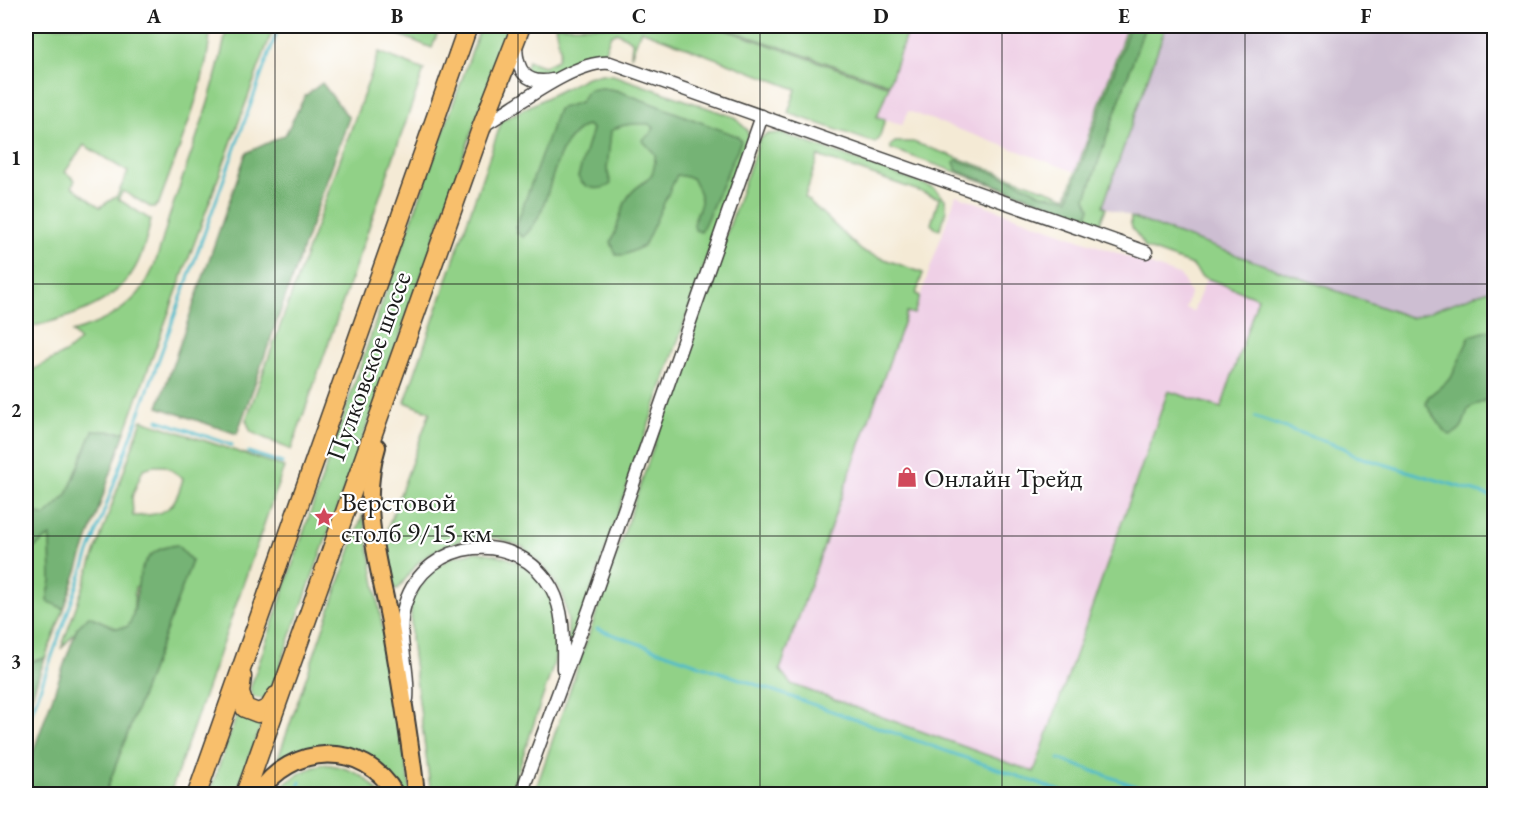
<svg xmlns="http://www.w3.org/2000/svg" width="1520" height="820" viewBox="0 0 1520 820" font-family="'EB Garamond',serif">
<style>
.built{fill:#efd0e6}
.industrial{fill:#cdbed2}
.green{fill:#91d187;stroke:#567652;stroke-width:1.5;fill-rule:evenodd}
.forest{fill:#74b374;stroke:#486848;stroke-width:1.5}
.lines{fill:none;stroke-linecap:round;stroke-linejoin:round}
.stream{stroke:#4fbbca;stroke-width:3}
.minor-casing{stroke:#3c3b38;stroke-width:15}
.major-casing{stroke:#3c3b38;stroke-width:20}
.highway-casing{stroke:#3c3b38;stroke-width:21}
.minor{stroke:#fff;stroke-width:12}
.major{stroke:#f8bf6c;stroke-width:16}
.highway{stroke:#f8bf6c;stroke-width:18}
.grid{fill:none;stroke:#1c1c1c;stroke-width:1.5;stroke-opacity:0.55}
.labels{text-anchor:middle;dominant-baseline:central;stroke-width:4.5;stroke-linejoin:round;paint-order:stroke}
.street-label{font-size:27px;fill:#1c1c1c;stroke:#fff}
.poi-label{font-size:27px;fill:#1c1c1c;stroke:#fff;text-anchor:start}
.neatline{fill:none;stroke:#1c1c1c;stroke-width:2}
.grid-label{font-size:20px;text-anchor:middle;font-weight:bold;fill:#1c1c1c}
</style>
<rect width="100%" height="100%" fill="#fff"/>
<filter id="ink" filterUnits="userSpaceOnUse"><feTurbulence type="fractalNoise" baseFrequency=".0167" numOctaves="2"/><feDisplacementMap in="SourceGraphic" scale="12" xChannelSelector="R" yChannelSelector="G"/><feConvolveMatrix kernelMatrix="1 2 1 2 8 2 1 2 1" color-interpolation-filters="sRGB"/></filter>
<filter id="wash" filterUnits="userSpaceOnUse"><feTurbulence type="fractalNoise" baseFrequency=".008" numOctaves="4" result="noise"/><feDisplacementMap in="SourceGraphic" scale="24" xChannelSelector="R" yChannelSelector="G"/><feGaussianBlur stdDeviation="1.35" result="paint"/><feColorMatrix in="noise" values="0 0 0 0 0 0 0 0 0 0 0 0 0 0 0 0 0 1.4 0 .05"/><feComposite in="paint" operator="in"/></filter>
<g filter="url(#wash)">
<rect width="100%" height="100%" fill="#f4ead5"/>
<g class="built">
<path d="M714,26H1127L1076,172L908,111L902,125L877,117L888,86Z"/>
<path d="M956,195L1181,276L1190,293L1186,308L1193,312L1207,277L1258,297L1220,408L1167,391L1033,772L791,684L780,670L907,312L914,314Z"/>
</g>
<path class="industrial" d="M1166,26H1494V288L1412,318L1102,206Z"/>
<g class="green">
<path d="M26,26H210C211,74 176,155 159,203L155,207H150L123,191L118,199L151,220C146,241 141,264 126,281C103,309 60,320 26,328ZM84,145L128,172L117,196L100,207L72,186L75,180L65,172Z"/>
<path d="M227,26H274L125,432L93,431L67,495L45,516L26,509V373L65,353L80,341L72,332C98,324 119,315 138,294C156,273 162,239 170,214C191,152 216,90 227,26Z"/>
<path d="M389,26H440L432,48L387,30Z"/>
<path d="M481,26H509L407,316L270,693L265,699L253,697L250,689L380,309Z"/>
<path d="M555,26H714L889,86L877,117L885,119L879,139L875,143L788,113L796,89L641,30L631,56L632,41L617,32L610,36L604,54L541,80L525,70L528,61L544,66L557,60L560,49Z"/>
<path d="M718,26H909L889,84Z"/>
<path d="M1127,26H1166L1103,206L1106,208L1100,223L891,149L890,146L895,142H913L1067,197Z"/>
<path d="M379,52L424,70L291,450L251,432L246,420Z"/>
<path d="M602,74L613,75L734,117L747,130L749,137L571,648L568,647V622L563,595L547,570L523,547L497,538L464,539L431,553L419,562L397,590L391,584L386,533L430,412L405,402L502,120L587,77Z"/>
<path d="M781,133L934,188L945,199L946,211L940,229H936L931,224L939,198L818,156L805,197L862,251L923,273L916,294L920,296L914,314L907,312L780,670L791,684L1034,772L1168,391L1221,408L1258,298L1201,276L1192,265L1145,248C1142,236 1128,231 1131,217L1412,318L1494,288V794H534L759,140L766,134Z"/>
<path d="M142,420L284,467L170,794H105L192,561L135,587L133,619L127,628H116L89,616L61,649ZM153,466H165L183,478C175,511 165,515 133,516L132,497L143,469Z"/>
<path d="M363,514L411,794H402L374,762L290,756L276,764Z"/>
<path d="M50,535L51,581L47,600L64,609L45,658L26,663V554Z"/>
<path d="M474,552C524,554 558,583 558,635C558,658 548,681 541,702C531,733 520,764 510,794H431L411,640V600L434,568L453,557Z"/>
<path d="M238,712L246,719L262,722L236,794H209Z"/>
<path d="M322,764C344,766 367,774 379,794H270L302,772Z"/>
</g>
<g class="forest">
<path d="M1130,26H1145L1086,198L1090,208L1088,214L1081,215L957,171L954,162L957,160L1013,180L1041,194L1069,199Z"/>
<path d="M322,83L349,118L237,434L158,407L246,153L285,135L305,96Z"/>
<path d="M602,88L616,90L737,136L741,141L701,232L695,230C691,219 699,213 701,202C702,194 695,185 692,178L677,175L644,246L624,255H616L611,242C618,228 620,210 628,197C640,179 656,185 655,154L642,140L650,134L654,128L649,124C637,123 620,124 611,131L607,169L611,184C600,192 584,189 578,177L592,129L587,125C545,145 557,209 523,237L517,233L516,226L558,109L580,102L588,90Z"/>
<path d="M1494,329V396H1489L1484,401L1468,409C1464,422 1463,431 1450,435L1444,431L1426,404L1428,397L1451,378L1470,336Z"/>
<path d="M93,431L125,432L64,609L47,601L51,581L50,536L26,554V509L45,516L67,495Z"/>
<path d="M177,545L192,561L105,794H26V772L77,628L89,616L116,628L127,627C145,604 124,550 177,545Z"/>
<path d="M45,658L26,713V663Z"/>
</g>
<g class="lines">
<g class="stream">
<path d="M1255,417L1344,448L1353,455L1494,497"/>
<path d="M158,420L232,445"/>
<path d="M248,452L282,463"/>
<path d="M597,629L1069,794"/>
<path d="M26,728L279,26"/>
<path d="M1059,759L1158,794"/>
<path d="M296,794L300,782"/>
</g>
</g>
</g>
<g filter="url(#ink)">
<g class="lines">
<g class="minor-casing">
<g id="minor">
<path d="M516,47C517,71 526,85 552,80"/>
<path d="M482,126C513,109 575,59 610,63L1146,252"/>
<path d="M407,699C410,667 395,636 405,604C426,537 518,527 552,589C565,613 563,642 563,669"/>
<path d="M521,794L589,610L762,116"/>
</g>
</g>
<g class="major-casing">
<g id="major">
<path d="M377,447C359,505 379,564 390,622C400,680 410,737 416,794"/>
<path d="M258,794C290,744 364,739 395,794"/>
</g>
</g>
<g class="highway-casing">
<g id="highway">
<path d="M242,677L240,693L245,708L258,713L269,708L276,696"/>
<path d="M197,794L468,26"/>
<path d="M245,794L482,126L521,26"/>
</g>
</g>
<use href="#minor" class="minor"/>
<use href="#major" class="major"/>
<use href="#highway" class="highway"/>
</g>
</g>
<path class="grid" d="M275,26V794M518,26V794M760,26V794M1002,26V794M1245,26V794M26,284H1494M26,536H1494"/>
<defs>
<g id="shop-bare" transform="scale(1.62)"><path d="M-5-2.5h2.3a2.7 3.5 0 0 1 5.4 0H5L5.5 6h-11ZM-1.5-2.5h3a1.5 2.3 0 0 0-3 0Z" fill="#d1495b" stroke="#fff" stroke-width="2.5" paint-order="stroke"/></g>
<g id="sight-bare" transform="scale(1.62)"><path d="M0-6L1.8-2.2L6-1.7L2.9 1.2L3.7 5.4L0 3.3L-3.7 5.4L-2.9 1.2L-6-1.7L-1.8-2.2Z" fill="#d1495b" stroke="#fff" stroke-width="2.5" paint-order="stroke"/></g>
</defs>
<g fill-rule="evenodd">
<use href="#shop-bare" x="907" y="477"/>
<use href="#sight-bare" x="324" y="517"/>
</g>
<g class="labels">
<g class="street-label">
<text transform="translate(368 366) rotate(-70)">Пулковское шоссе</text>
</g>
<g class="poi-label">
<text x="924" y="477">Онлайн Трейд</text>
<text x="341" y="501">Верстовой<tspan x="341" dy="31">столб 9/15 км</tspan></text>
</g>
</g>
<rect width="1520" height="820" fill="none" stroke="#fff" stroke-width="66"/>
<rect x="33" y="33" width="1454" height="754" class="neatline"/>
<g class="grid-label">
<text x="154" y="23">A</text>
<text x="397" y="23">B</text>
<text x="639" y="23">C</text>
<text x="881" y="23">D</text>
<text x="1124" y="23">E</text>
<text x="1366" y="23">F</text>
<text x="16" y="165">1</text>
<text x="16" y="417">2</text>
<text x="16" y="668">3</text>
</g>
</svg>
